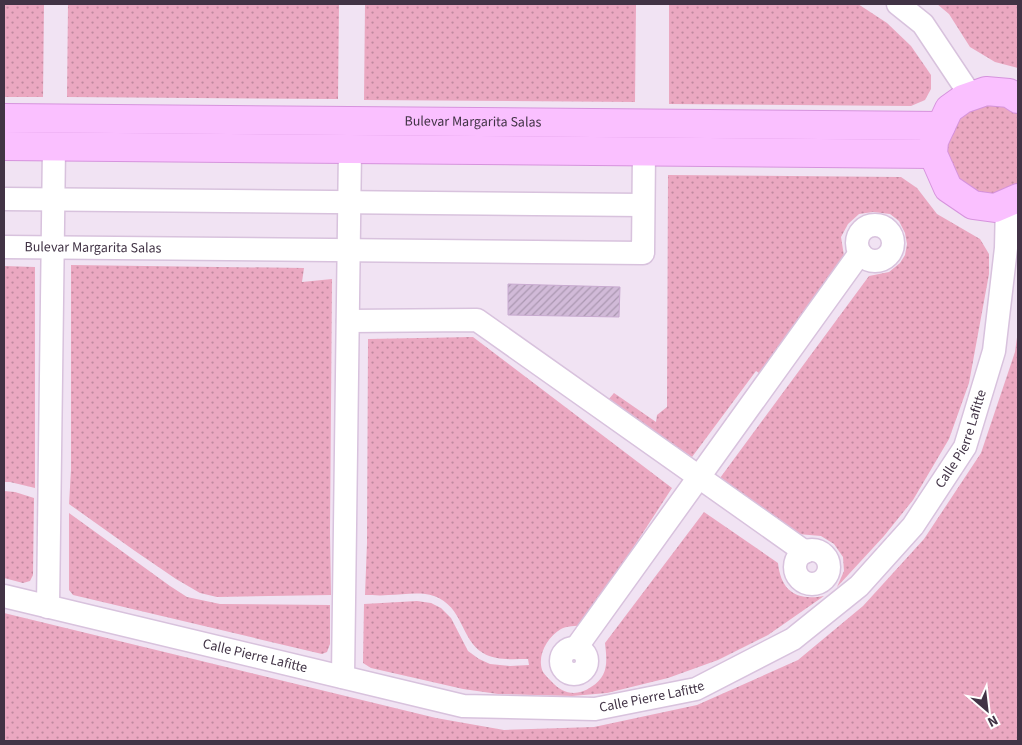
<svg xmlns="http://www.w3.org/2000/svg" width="1022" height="745" viewBox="0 0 1022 745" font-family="'Source Sans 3',sans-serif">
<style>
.grass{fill:url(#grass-dots)}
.building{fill:url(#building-hatch);stroke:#c8aad0}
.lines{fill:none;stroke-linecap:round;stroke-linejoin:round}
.street-casing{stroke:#d8c2dd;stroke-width:25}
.secondary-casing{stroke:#d693dd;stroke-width:30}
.street{stroke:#fff;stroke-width:22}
.secondary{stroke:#fac0ff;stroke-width:28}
.labels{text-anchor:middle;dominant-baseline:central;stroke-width:4;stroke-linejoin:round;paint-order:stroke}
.street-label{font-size:14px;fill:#413345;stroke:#fff}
</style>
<defs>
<pattern id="grass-dots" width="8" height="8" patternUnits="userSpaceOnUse" patternTransform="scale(1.25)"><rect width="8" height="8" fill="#eba8c1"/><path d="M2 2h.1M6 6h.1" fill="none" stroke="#c0899f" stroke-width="1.8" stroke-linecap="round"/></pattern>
<pattern id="building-hatch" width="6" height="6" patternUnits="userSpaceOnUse" patternTransform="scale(1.25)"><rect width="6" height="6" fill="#d1bad8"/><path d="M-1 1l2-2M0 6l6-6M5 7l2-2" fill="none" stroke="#ab98b1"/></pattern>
</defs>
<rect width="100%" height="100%" fill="#f1e3f3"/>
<g class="grass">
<path d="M4,4H44L43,97H4Z"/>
<path d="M68,4H339L338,99L67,97Z"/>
<path d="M365,4H636L635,102L364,100Z"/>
<path d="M669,4H858L887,23L911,46L931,75V89L925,100L911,106L669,104Z"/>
<path d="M937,4H1018V68L995,62L970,47L949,14Z"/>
<path d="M984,103L1012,106L1018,110V190L986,197L964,188L949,168L945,145L962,113Z"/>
<path d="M668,175L901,177L917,188L937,214L980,239L989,254V274L969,383L949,439L913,500L884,536L837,587L844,571L843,557L834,544L821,536L798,534L720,478L869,276L889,272L900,263L905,255L907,244L905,233L899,221L890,214L873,212L859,214L848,224L841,237L845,262L762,375L756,371L692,457L608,400L614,393L656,422L657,415L667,407Z"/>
<path d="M71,265L304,268L302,282L332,279L330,533L331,595L217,597L200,593L176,579L135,551L69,504L71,470Z"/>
<path d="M4,266L35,267V488L10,482H4Z"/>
<path d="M1018,330V741H4V613L436,718L504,730L594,727L697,705L798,660L863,606L924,539L981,453L1015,352Z"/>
<path d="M473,337L672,488L583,625C576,626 566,626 561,629C547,637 536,657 543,672C545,675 548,678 551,681C563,694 576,697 591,687C609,676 607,661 605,643L704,512L778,563C781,591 796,601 824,596L768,635L718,660L668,678L607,693L572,696L498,694L463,689L371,668L363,663L364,604L417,601L431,603L441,608L451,618L468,651L479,659L490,664L510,666L529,665L528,659C514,659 496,661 483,653C460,639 464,607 434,596C419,591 403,595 388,595C380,596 372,595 365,595L367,543L368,339Z"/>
<path d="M4,491L15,492L34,498L33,575L30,581L23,583L4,578Z"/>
<path d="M69,513L170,586L187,597L220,604L330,605V644L327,652L322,654L73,595L69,590Z"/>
</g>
<path class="building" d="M508,284L620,287L619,317L508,315Z"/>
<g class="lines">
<g class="street-casing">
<g id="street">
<path d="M898,4L923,24L971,96"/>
<path d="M4,199L643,205"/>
<circle cx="875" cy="243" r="18"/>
<path id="s1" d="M4,247L643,253L644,152"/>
<path d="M348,321L477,320L805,552"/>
<circle cx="812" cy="567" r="17"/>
<path id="s2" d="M4,596L463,706L595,709L696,689L793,639L859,586L913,526L965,447L994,351L1006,248L1007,203"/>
<path d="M48,607L54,147"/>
<path d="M576,648L860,253"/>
<circle cx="574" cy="661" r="13"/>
<path d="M343,677L350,149"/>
</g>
</g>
<g class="secondary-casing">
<g id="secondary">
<path d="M1018,99L1009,93L986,91L963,99L949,109L934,141L933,154L948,188L973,205L995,208L1018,198"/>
<path id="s3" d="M4,118L941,126"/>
<path d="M4,146L933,154"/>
</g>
</g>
<use href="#street" class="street"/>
<use href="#secondary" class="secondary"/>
</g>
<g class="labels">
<g class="street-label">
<text stroke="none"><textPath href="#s3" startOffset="469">Bulevar Margarita Salas</textPath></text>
<text stroke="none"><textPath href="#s1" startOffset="89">Bulevar Margarita Salas</textPath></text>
<text stroke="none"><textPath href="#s2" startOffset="1082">Calle Pierre Lafitte</textPath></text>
<text stroke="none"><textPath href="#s2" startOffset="258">Calle Pierre Lafitte</textPath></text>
<text stroke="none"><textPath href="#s2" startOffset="662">Calle Pierre Lafitte</textPath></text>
</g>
</g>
<rect width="1022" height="745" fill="none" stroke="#413345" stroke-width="10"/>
<g transform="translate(987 710) rotate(152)" stroke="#ffffff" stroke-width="4" paint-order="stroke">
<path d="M0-4L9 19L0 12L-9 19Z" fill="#413345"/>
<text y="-8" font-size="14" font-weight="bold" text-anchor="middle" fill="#413345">N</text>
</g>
</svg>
